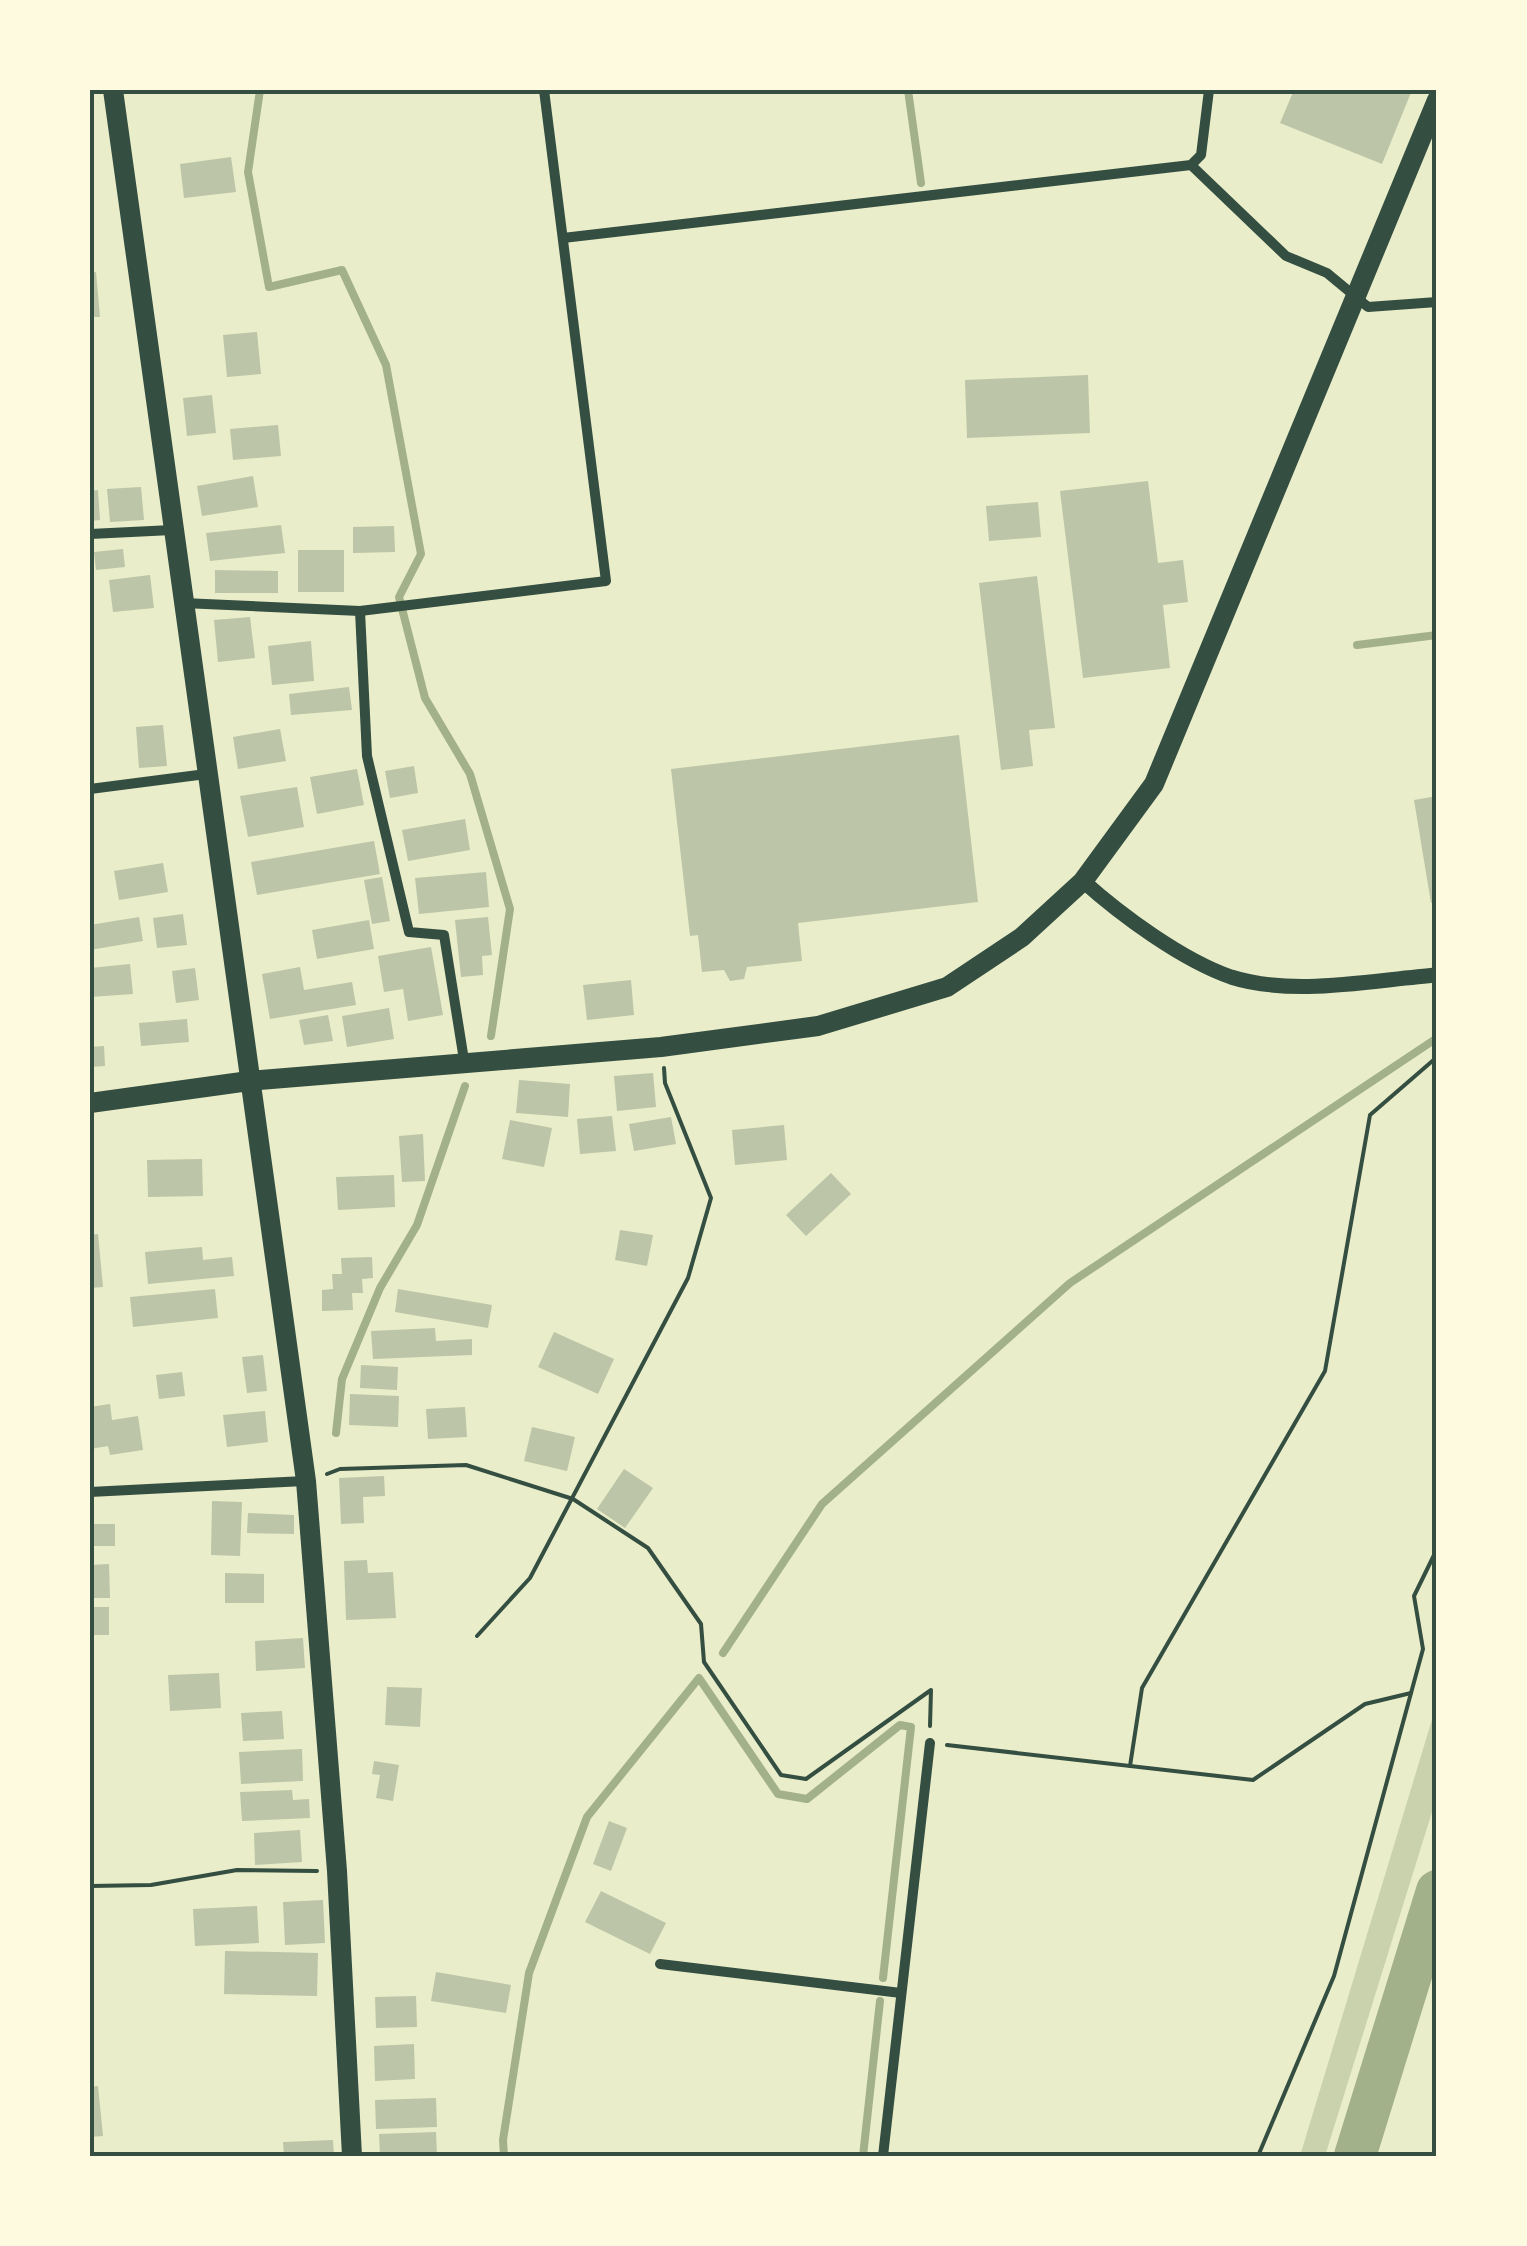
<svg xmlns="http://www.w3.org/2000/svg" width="1527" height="2246" viewBox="0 0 1527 2246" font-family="'Open Sans',sans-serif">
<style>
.green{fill:#cad2ad}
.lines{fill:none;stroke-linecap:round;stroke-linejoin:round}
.stream{stroke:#a3b18a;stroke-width:8}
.river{stroke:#a3b18a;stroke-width:42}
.building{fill:#bcc5a7}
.path{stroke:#344e41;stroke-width:4}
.minor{stroke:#344e41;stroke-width:10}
.tertiary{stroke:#344e41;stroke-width:15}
.primary{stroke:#344e41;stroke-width:20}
.neatline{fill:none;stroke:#344e41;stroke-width:4}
</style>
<rect width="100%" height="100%" fill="#e9edc9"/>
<path class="green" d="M1437,1703V1796L1325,2156H1300Z"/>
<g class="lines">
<g class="stream">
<path d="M260,90L248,172L269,287L342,270L386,365L421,554L399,597L425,698L470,774L510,909L491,1036"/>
<path d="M908,90L921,183"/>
<path d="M1357,645L1437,635"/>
<path d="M336,1433L342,1379L380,1288L417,1225L465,1086"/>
<path d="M723,1653L822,1504L1070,1283L1437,1038"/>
<path d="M504,2156L503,2140L529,1973L587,1817L699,1678L778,1794L807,1799L900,1725L911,1727L883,1978"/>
<path d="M863,2156L880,2001"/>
</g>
<path class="river" d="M1355,2156L1437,1891"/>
</g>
<g class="building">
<path d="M1294,90H1412L1382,164L1280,123Z"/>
<path d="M231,157L236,192L184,198L180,164Z"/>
<path d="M96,272L100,317H90V273Z"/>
<path d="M257,332L261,374L227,377L223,335Z"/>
<path d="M1088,375L1090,433L967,438L965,380Z"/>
<path d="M212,395L216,433L187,436L183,398Z"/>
<path d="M278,425L281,456L233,460L230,429Z"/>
<path d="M253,476L258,507L202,516L197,486Z"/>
<path d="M1148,481L1158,563L1183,560L1188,602L1163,605L1170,668L1083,678L1060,491Z"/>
<path d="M141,487L144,520L110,522L107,489Z"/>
<path d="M98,490L100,520L90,521V491Z"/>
<path d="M1038,502L1041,537L989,541L986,506Z"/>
<path d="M281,525L285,553L210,561L206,533Z"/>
<path d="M394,526L395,552L353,553V527Z"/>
<path d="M123,549L125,567L96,570L94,552Z"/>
<rect x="298" y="550" width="46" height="42"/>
<path d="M215,570L278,571V593H215Z"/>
<path d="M150,575L154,608L113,612L109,580Z"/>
<path d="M1037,576L1055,728L1029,730L1033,766L1001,770L979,583Z"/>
<path d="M250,617L255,658L218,662L214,620Z"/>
<path d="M311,641L314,681L272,685L268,646Z"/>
<path d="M349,687L352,710L291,715L289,694Z"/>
<path d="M163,725L167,766L139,768L136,727Z"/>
<path d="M280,729L286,761L238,769L233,737Z"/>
<path d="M959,735L978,902L798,923L802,961L747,967L744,979L730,981L724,970L702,972L698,935L690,936L671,769Z"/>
<path d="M414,766L418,793L390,798L385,771Z"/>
<path d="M357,769L364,805L317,814L310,777Z"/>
<path d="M297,787L304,827L248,837L240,796Z"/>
<path d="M1437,796V902L1431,903L1414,800Z"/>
<path d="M465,819L470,850L408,861L402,830Z"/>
<path d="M374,841L380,874L257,895L251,862Z"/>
<path d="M163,863L168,892L119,900L114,871Z"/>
<path d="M486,872L489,907L419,914L415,878Z"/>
<path d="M382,877L390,921L372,924L364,880Z"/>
<path d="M183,914L187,945L157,948L153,918Z"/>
<path d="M139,917L143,941L90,950V925Z"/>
<path d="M488,917L492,955L482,956L483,975L461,977L455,920Z"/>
<path d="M369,920L374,949L317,959L312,930Z"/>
<path d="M431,947L443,1015L408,1021L403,989L384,992L378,956Z"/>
<path d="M130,964L133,994L90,997V968Z"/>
<path d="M300,967L304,990L352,982L356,1005L270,1019L262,974Z"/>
<path d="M195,968L199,1000L176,1003L172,971Z"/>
<path d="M631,980L634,1015L587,1020L583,985Z"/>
<path d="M389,1008L394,1039L347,1047L342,1016Z"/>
<path d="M328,1015L333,1041L304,1045L299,1020Z"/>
<path d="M187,1019L189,1042L141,1046L139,1023Z"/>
<path d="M104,1046L105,1066L90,1067V1047Z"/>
<path d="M653,1073L656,1107L617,1111L614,1076Z"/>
<path d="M519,1080L570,1084L568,1117L516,1113Z"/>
<path d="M612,1116L616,1151L580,1154L577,1119Z"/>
<path d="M671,1117L676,1144L634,1151L629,1124Z"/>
<path d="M510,1120L552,1128L544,1167L502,1159Z"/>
<path d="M784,1125L787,1160L735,1165L732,1130Z"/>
<path d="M423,1134L425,1181L402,1182L399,1136Z"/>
<path d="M202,1159L203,1196L148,1197L147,1160Z"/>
<path d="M831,1173L851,1194L806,1236L786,1215Z"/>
<path d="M394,1175L395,1207L338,1210L336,1177Z"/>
<path d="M620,1230L653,1235L647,1266L615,1260Z"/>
<path d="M98,1234L103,1287L90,1288V1235Z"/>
<path d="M202,1247L203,1260L232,1257L234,1276L148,1284L145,1252Z"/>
<path d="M372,1257L373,1278L362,1279L363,1293H352L353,1310L322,1311V1290L333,1289L332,1274H342L341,1258Z"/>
<path d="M215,1289L218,1318L133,1327L130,1297Z"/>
<path d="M398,1289L492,1305L488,1328L395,1312Z"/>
<path d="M435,1328L436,1341L472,1339V1355L373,1359L371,1331Z"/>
<path d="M554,1332L614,1359L598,1394L538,1367Z"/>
<path d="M263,1355L267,1391L247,1393L242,1357Z"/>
<path d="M361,1365L398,1367L397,1390L360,1388Z"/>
<path d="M182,1372L185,1396L159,1399L156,1375Z"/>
<path d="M350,1394L399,1396L398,1427L349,1425Z"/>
<path d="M110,1404L112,1420L138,1416L143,1450L110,1455L108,1446L90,1449V1407Z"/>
<path d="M465,1407L467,1437L428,1439L426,1409Z"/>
<path d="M265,1411L268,1442L227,1447L223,1415Z"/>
<path d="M532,1427L575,1437L567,1471L524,1461Z"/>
<path d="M624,1469L653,1488L625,1528L597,1509Z"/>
<path d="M384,1476L385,1496L363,1497L364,1523L341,1524L339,1478Z"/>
<path d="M212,1501L242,1502L240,1556L211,1555Z"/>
<path d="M248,1513L294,1515V1534L247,1533Z"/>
<rect x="90" y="1524" width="25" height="22"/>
<path d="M367,1560L368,1573L393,1572L396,1618L346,1620L344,1561Z"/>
<path d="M109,1564L110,1598H90V1565Z"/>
<path d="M225,1573L264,1574V1603H225Z"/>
<rect x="90" y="1607" width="19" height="28"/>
<path d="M303,1638L305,1668L256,1671L255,1641Z"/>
<path d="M219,1673L221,1708L170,1711L168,1675Z"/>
<path d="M387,1687L422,1688L420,1727L385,1725Z"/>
<path d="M282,1711L284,1739L243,1741L241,1713Z"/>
<path d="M302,1749L303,1781L241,1784L239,1752Z"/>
<path d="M374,1761L399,1765L393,1801L376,1798L380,1775L372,1774Z"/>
<path d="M292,1790L293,1800L309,1799L310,1818L242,1821L240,1792Z"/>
<path d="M609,1821L627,1828L611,1871L593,1864Z"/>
<path d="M300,1830L302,1862L255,1865L254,1833Z"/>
<path d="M601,1891L666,1923L650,1954L585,1922Z"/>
<path d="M323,1900L325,1943L285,1945L283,1902Z"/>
<path d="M257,1906L259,1943L195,1946L193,1909Z"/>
<path d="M225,1951L318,1953L317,1996L224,1994Z"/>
<path d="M436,1972L511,1985L506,2013L431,2001Z"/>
<path d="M416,1996L417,2027L376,2028L375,1997Z"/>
<path d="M414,2044L415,2079L375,2081L374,2046Z"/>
<path d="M98,2086L103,2136L90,2137V2087Z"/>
<path d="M436,2098L437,2127L376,2129L375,2100Z"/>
<path d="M436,2132L437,2156H380L379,2134Z"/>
<path d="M333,2140L334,2156H284L283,2142Z"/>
</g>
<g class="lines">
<g class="path">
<path d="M327,1474L340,1469L466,1465L573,1499L648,1548L701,1624L704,1662L781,1775L806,1779L931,1690L930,1726"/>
<path d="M477,1636L530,1578L688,1278L711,1198L665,1083L664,1068"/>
<path d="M947,1745L1253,1780L1365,1704L1411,1693"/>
<path d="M1130,1766L1142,1688L1325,1371L1370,1115L1437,1057"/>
<path d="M90,1886L151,1885L237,1870L317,1871"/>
<path d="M1258,2156L1334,1976L1423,1649L1414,1596L1437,1549"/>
</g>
<g class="minor">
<path d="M1191,165L1286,256L1327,273L1368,307L1437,302"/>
<path d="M563,238L1191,165L1201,155L1209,90"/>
<path d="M90,534L172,530"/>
<path d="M183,603L360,611L606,581L544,90"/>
<path d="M360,611L367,756L409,932L444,935L464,1060"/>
<path d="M90,789L206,774"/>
<path d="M90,1492L305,1481"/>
<path d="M660,1964L901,1993"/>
<path d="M883,2156L930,1743"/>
</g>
<path class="tertiary" d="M1083,881C1121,915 1182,960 1231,977C1294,997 1372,980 1437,975"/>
<g class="primary">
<path d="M113,90L306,1481L337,1871L352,2156"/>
<path d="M90,1103L249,1081L661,1047L818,1026L947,987L1022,937L1083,881L1154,784L1437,100"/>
</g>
</g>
<rect width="1527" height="2246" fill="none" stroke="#fefae0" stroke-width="185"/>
<rect x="92" y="92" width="1342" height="2062" class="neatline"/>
</svg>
